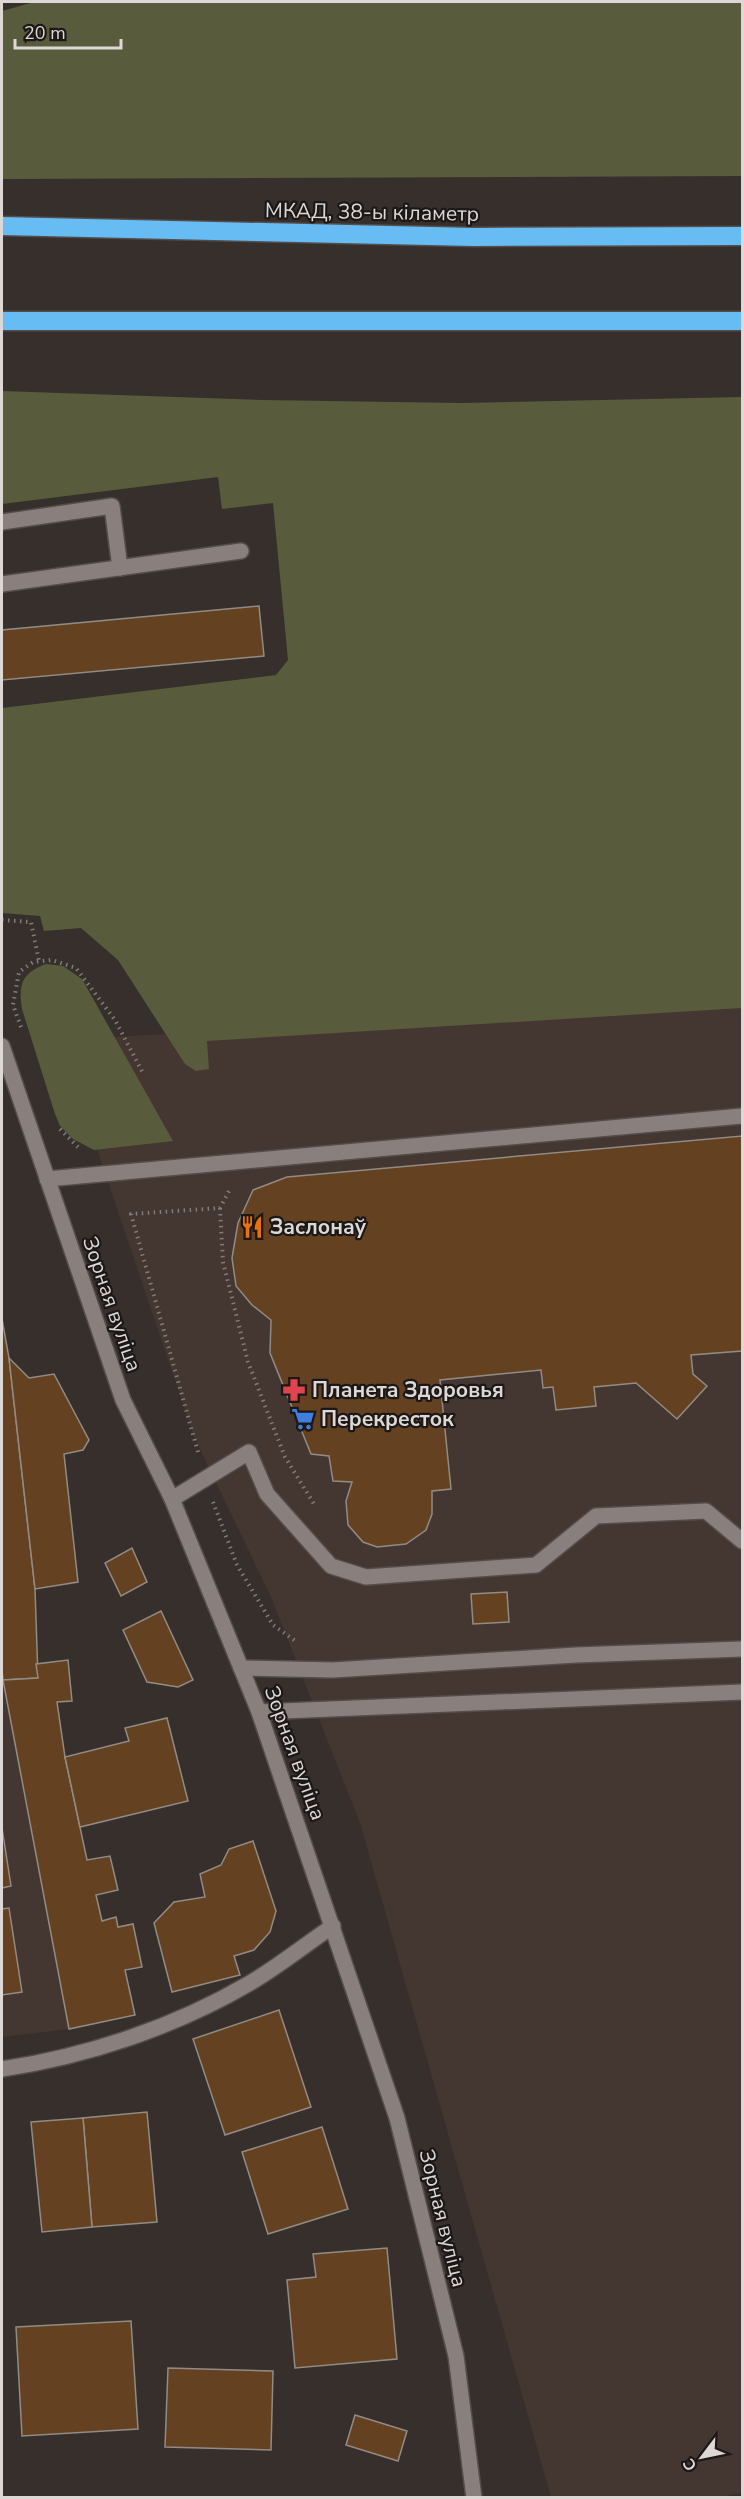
<svg xmlns="http://www.w3.org/2000/svg" width="744" height="2499" viewBox="0 0 744 2499" font-family="'Nunito Sans',sans-serif">
<style>
.built{fill:#443630}
.green{fill:#585c3d}
.building{fill:#644221;stroke:#928b85;stroke-width:1.5}
.lines{fill:none;stroke-linecap:round;stroke-linejoin:round}
.lane-casing{stroke:#534d4b;stroke-width:18}
.street-casing{stroke:#534d4b;stroke-width:18}
.secondary-casing{stroke:#534d4b;stroke-width:18}
.highway-casing{stroke:#534d4b;stroke-width:21}
.path{stroke:#837c7a;stroke-width:4;stroke-dasharray:1.5 4.5;stroke-linecap:butt}
.lane{stroke:#89807d;stroke-width:15}
.street{stroke:#89807d;stroke-width:15}
.secondary{stroke:#89807d;stroke-width:15}
.highway{stroke:#67bcf3;stroke-width:18}
.labels{text-anchor:middle;dominant-baseline:central;stroke-width:4.5;stroke-linejoin:round;paint-order:stroke}
.street-label{font-size:21px;fill:#ddd8d6;stroke:#1c1817}
.poi-label{font-size:21px;font-weight:bold;fill:#ddd8d6;stroke:#1c1817;text-anchor:start}
</style>
<rect width="100%" height="100%" fill="#372f2c"/>
<g class="built">
<path d="M742,1001V2493L715,2498L551,2497L360,1823L271,1597L195,1439L60,1040Z"/>
<path d="M2,1313L9,1358L3,1680L69,2029L2,2037Z"/>
</g>
<g class="green">
<path d="M34,2H742V176L2,179V11Z"/>
<path d="M2,391L262,400L462,403L742,397V1008L207,1041L209,1069L196,1071L185,1064L118,960L81,928L44,931L40,916L2,913V708L276,675L288,660L273,503L222,509L218,477L2,504Z"/>
<path d="M46,964L63,966L82,979L173,1141L94,1150L73,1139L60,1126L55,1114L22,1009C18,984 22,973 46,964Z"/>
</g>
<g class="building">
<path d="M259,606L264,656L2,680V630Z"/>
<path d="M742,1136V1351L691,1355L693,1374L707,1386L677,1419L636,1383L594,1387L596,1406L556,1410L553,1387L543,1388L541,1370L440,1380L451,1489L432,1491V1514L426,1530L406,1544L377,1547L363,1542L348,1525L346,1501L352,1482L333,1481L329,1456L311,1454L270,1353L271,1320L252,1305L236,1286L232,1258L238,1223L253,1190L287,1177Z"/>
<path d="M2,1319L9,1358L35,1589L38,1678L3,1680L2,1670Z"/>
<path d="M9,1358L29,1378L54,1374L89,1440L83,1450L64,1454L78,1582L35,1589Z"/>
<path d="M132,1548L147,1582L121,1596L105,1563Z"/>
<path d="M507,1592L509,1622L473,1624L471,1594Z"/>
<path d="M161,1611L193,1680L178,1687L147,1682L123,1630Z"/>
<path d="M68,1660L72,1701L57,1702L65,1757L87,1860L110,1856L118,1890L96,1895L102,1921L116,1917L118,1927L133,1924L142,1967L125,1970L135,2015L69,2029L3,1680L38,1678L36,1664Z"/>
<path d="M167,1718L188,1801L80,1827L65,1757L129,1741L125,1728Z"/>
<path d="M2,1828L11,1886L2,1888Z"/>
<path d="M253,1841L276,1911L270,1932L254,1950L234,1956L240,1975L172,1992L154,1923L174,1902L205,1897L200,1874L221,1865L229,1849Z"/>
<path d="M9,1908L22,1992L2,1995V1909Z"/>
<path d="M279,2010L311,2107L225,2135L193,2039Z"/>
<path d="M147,2112L157,2222L92,2227L83,2118Z"/>
<path d="M83,2118L92,2227L42,2232L31,2122Z"/>
<path d="M322,2127L348,2209L268,2234L242,2152Z"/>
<path d="M387,2248L397,2359L295,2368L287,2280L316,2277L313,2254Z"/>
<path d="M131,2321L138,2429L22,2436L16,2327Z"/>
<path d="M168,2368L273,2371L271,2450L165,2447Z"/>
<path d="M355,2415L407,2431L398,2461L346,2445Z"/>
</g>
<g class="lines">
<g class="lane-casing">
<g id="lane">
<path d="M2,522L112,506L120,568"/>
<path d="M2,584L241,551"/>
<path d="M47,1179L742,1116"/>
<path d="M172,1499L249,1452L267,1494L331,1566L366,1577L536,1565L596,1516L706,1511L742,1541"/>
<path d="M241,1668L333,1670L576,1655L742,1649"/>
<path d="M259,1712L742,1692"/>
</g>
</g>
<g class="street-casing">
<path id="street" d="M2,2069C88,2056 175,2027 250,1983C279,1966 306,1944 333,1926"/>
</g>
<g class="secondary-casing">
<path id="secondary" d="M2,1046L123,1400L172,1499L259,1712L397,2118L456,2356L474,2498"/>
</g>
<g class="highway-casing">
<g id="highway">
<path d="M2,226L474,237L742,236"/>
<path d="M2,321H742"/>
</g>
</g>
<g class="path">
<path d="M2,920L31,922L39,961"/>
<path d="M21,1027L13,1005L19,972L33,962L52,960L76,968L115,1020L144,1075"/>
<path d="M60,1129L80,1149"/>
<path d="M220,1208L223,1262L248,1362L285,1457L314,1504"/>
<path d="M198,1452L131,1214L220,1208L230,1189"/>
<path d="M213,1502L237,1565L273,1625L297,1642"/>
</g>
<use href="#lane" class="lane"/>
<use href="#street" class="street"/>
<use href="#secondary" class="secondary"/>
<use href="#highway" class="highway"/>
</g>
<defs>
<g id="restaurant-bare" transform="scale(1.8)"><path d="M-5-6h1v4h1v-4h1v4h1v-4h1v5L-1.5 .5V6h-2V.5L-5-1ZM5-6V6H3V1.5H1.5Q1.5-4 5-6Z" fill="#e8710a" stroke="#1c1817" stroke-width="2.5" paint-order="stroke"/></g>
<g id="pharmacy-bare" transform="scale(1.8)"><path d="M-2-6h4v4h4v4h-4v4h-4v-4h-4v-4h4Z" fill="#e0444e" stroke="#1c1817" stroke-width="2.5" paint-order="stroke"/></g>
<g id="supermarket-bare" transform="scale(1.8)"><path d="M-6-5.5h2.5l.6 2H6L4.5 2H-2.5L-4.4-4H-6ZM-1.5 3.2a1.3 1.3 0 1 0 .1 0ZM3 3.2a1.3 1.3 0 1 0 .1 0Z" fill="#3f7fe0" stroke="#1c1817" stroke-width="2.5" paint-order="stroke"/></g>
</defs>
<g fill-rule="evenodd">
<use href="#restaurant-bare" x="252" y="1227"/>
<use href="#pharmacy-bare" x="294" y="1390"/>
<use href="#supermarket-bare" x="303" y="1419"/>
</g>
<g class="labels">
<g class="street-label">
<text transform="translate(372 212) rotate(1)">МКАД, 38-ы кіламетр</text>
<text transform="translate(112 1304) rotate(71)">Зорная вуліца</text>
<text transform="translate(295 1753) rotate(70)">Зорная вуліца</text>
<text transform="translate(443 2218) rotate(76)">Зорная вуліца</text>
</g>
<g class="poi-label">
<text x="270" y="1227">Заслонаў</text>
<text x="312" y="1390">Планета Здоровья</text>
<text x="321" y="1419">Перекресток</text>
</g>
</g>
<rect width="744" height="2499" fill="none" stroke="#ddd8d6" stroke-width="6"/>
<g transform="translate(702 2457) rotate(238)" stroke="#1c1817" stroke-width="4.5" paint-order="stroke">
<path d="M0-4.5L10 22L0 15L-10 22Z" fill="#ddd8d6"/>
<text y="-9" font-size="16" font-weight="bold" text-anchor="middle" fill="#ddd8d6">С</text>
</g>
<path d="M15 39v9h106v-9" fill="none" stroke="#ddd8d6" stroke-width="3"/>
<text x="24" y="39" font-size="18" fill="#ddd8d6" stroke="#1c1817" stroke-width="4.5" paint-order="stroke">20 m</text>
</svg>
